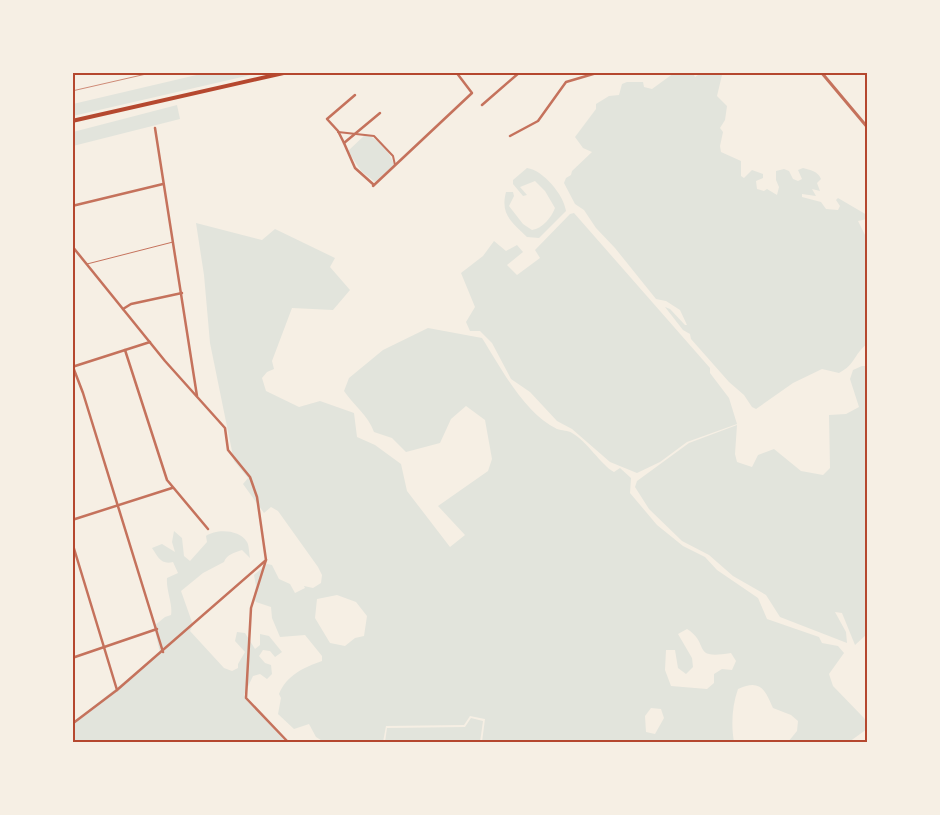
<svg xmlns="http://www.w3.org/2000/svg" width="940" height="815" viewBox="0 0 940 815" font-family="Commissioner,sans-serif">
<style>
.green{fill:#e2e4dc;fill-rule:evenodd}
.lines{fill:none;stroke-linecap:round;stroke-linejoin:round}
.service{stroke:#c5725c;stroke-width:1}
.pedestrian{stroke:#c5725c;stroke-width:2}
.minor{stroke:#c5725c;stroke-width:2.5}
.tertiary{stroke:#c5725c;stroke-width:3}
.secondary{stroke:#b5482f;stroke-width:4}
.rail{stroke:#cf8b77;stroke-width:1}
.neatline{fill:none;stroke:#b5482f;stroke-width:2}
</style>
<rect width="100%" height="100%" fill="#f6efe4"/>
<g class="green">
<path d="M205,73H259L73,116V104Z"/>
<path d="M674,73H693L695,77L701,73H719L722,75L717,96L727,106L725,120L720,128L723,132L720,146L721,152L741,161V176L744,178L752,170L763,174V178L756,181L757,189L764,191L767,189L777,195L779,187L776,180V171L784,169L789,171L793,179L798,181L802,179L798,170L803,168C810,170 818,171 821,179L817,183L820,191L812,189L816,196L802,194V197L821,202L826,209L838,210L840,206L836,200L838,198L867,215V219L858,221L867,239V344C853,355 856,364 839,373L822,369L793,383L756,409L752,407L744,395L729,382L691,339L690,334L683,330L665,307L670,309L685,325H687L680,310L666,301L656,299L615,248L596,228L584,210L575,204L564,183L566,178L571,175L572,171L592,152L583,148L575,137L596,109V104L609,96L619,95L622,84L627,82H643L644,87L652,89Z"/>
<path d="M177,105L180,119L73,146V132Z"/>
<path d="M366,134C379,140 390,151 394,165L375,182L361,171L348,151Z"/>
<path d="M527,168C543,170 564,195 566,211L539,238L527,237C512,222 500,215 506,192H513L514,196L509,206L523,224L532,230C543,228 551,218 555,208L545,191L535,181L520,187L527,195L523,196L513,184V180Z"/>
<path d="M574,213L710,368V373L729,398L737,424L687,442L660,462L637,473L610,462L572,429L557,421L530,392L511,379L492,343L480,331H470L466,322L475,307L461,273L483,256L494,241L506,251L517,245L523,252L507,265L517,275L540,258L535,250L570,214Z"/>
<path d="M196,223L262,240L275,229L335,258L330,267L350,290L333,310L292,308L272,361L274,369L267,372L262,378L266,391L299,407L320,401L354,413L357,437L375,445L401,464L407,491L450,547L465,535L438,506L488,471L492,459L485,420L466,406L451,419L440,443L406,452L392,438L374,432C368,415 354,406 344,391L349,378L383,350L428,328L482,338C501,368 524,413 557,429C562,431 568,430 572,433C587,441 601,465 614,472L620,468L631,478L630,493L657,525L683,546L705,557L717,570L758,598L767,619L819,637L822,643L838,646L844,653L829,674L833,686L864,718L867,723V729L849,742H788L797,731L798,721L791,715L773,708C765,689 760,679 738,689C732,706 731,725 734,742H482L485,719L470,716L464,725L386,726L383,742H324L316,737L309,724L294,729L278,714L281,698L279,694C286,676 304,667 322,661V656L305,635L280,637L272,618L271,607L256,602L254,597L256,586L254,575L267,564L272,565L279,579L290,584L295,593L305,588L304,586L313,588L321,583L322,575L318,567L278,511L271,507L264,513L243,484L248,478L234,461L210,343L204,275ZM337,595L356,602L367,616L364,636L355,638L345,646L330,643L315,618L317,599ZM687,629C711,644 690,660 731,653L736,661L732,670L722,669L714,674V683L707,689L671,686L665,670L666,650H675L678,668L686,674L693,667L692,658L678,634ZM651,708L661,709L664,718L655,734L646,732L645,716Z"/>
<path d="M862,366H867L868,636L866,635L855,645L842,613L835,612L846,632L847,643L780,617L766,595L733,576L709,555L682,541L649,509L635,487L637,481L689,443L737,425L735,454L737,462L752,467L758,455L774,449L801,471L823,475L830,468L829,415L846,414L859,407L850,379L853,370Z"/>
<path d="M174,531L182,538L184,556L190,561L207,542L206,536C216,529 239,529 247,542C249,545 249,553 250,558L242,550C234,553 227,554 224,562L203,573L181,591L193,625L190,631L224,668L232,671L238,668V664L245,652L235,641L237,632L245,633L255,649L260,645V634L269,636L282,652L275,657L270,651L263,650L259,656L265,663L271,665L272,674L267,679L260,674L253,676L244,695L286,742H73V723L160,653L154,626L165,617L171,615C173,604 166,591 167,578L178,573L173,562C161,565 158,557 152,548L162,544L175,552L172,542Z"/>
<path d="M471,718L483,721L480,742H385L387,728L465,727Z"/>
</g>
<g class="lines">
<path class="service" d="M87,264L173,242"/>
<path class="pedestrian" d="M338,132L374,136L393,156L395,165"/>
<g class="minor">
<path d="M355,95L327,119L338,131L344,143L380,113"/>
<path d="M482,105L520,72"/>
<path d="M155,128L197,396"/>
<path d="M510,136L538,121L566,82L600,72"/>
<path d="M344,143L355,168L374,185"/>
<path d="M373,186L472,93L456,72"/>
<path d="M72,206L163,184"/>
<path d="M72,246L165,361L225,428L228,450L250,477L257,497L266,560"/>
<path d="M123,309L131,304L182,293"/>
<path d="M125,350L167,480L208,529"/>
<path d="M72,367L150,342"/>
<path d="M73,367L83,393L163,652"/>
<path d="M72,520L172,488"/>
<path d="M72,542L117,690L72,724"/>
<path d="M266,560L251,608L246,698L288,742"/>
<path d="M72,658L157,629"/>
<path d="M117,690L265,561"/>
</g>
<path class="tertiary" d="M821,72L868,128"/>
<path class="secondary" d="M72,121L288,72"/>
<path class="rail" d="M72,91L155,72"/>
</g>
<rect width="940" height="815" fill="none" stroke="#f6efe4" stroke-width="148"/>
<rect x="74" y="74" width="792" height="667" class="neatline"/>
</svg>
